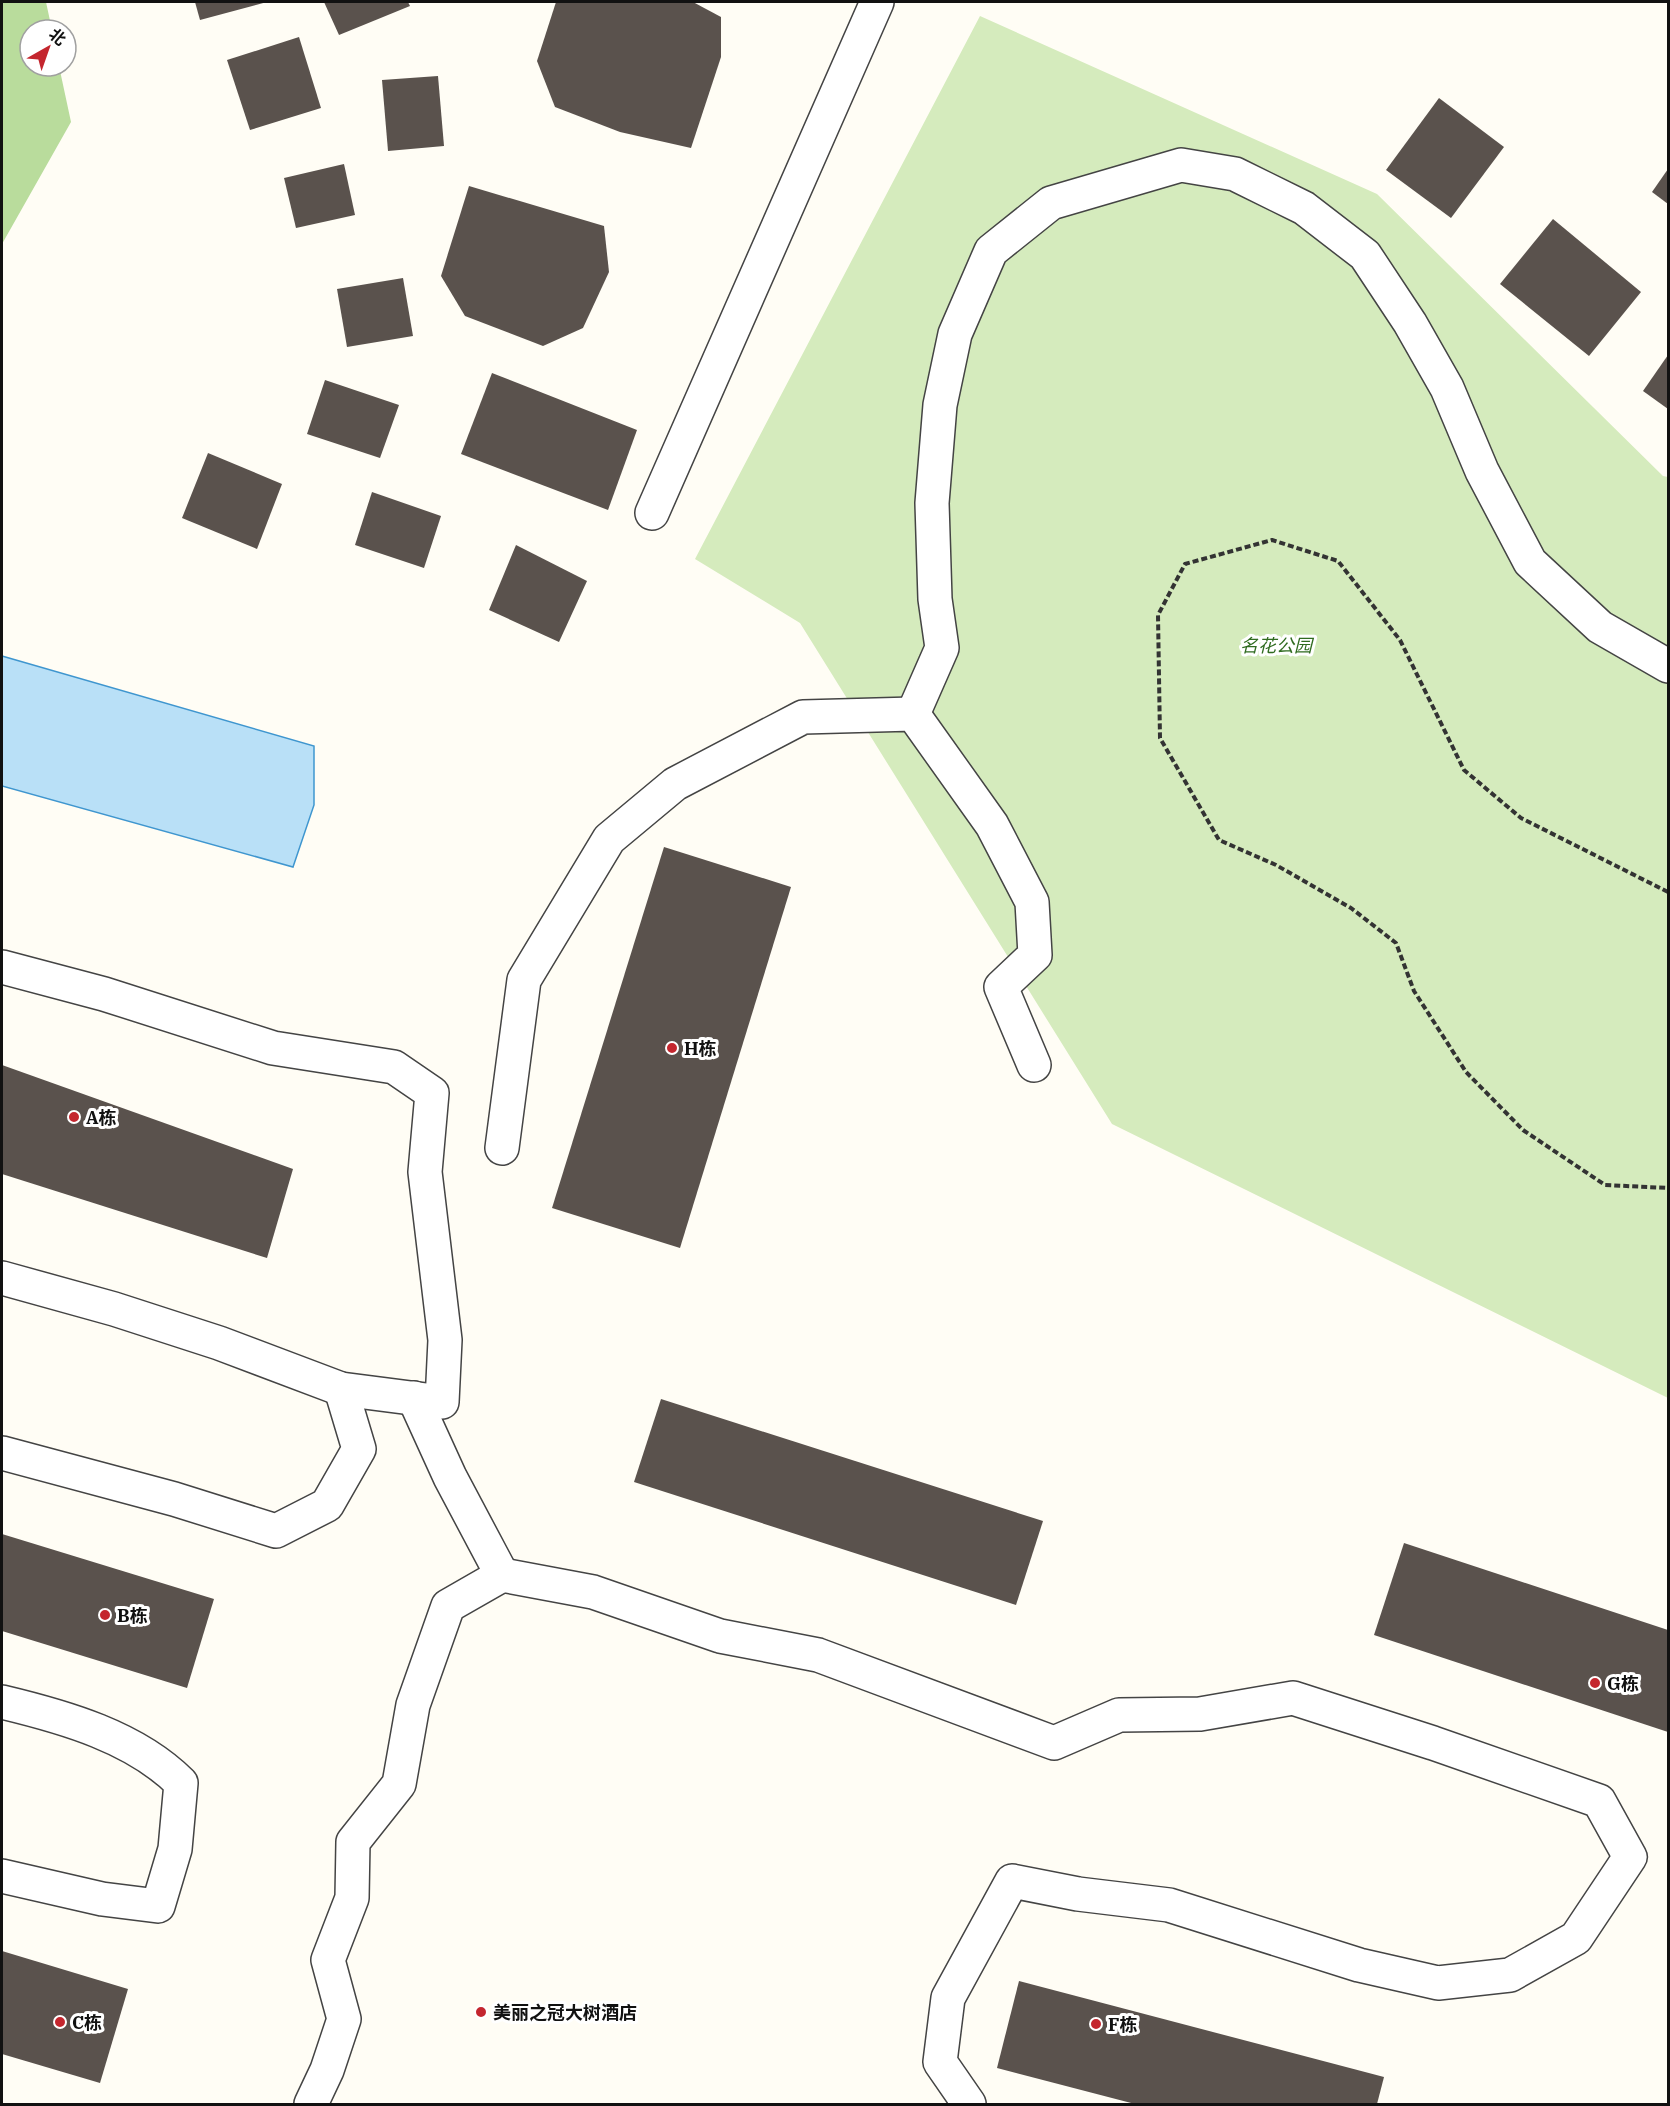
<svg xmlns="http://www.w3.org/2000/svg" width="1670" height="2106" viewBox="0 0 1670 2106" font-family="'IBM Plex Serif','Noto Sans SC',serif">
<style>
.green{fill:#d5ebbd}
.forest{fill:#b9dc9c}
.water{fill:#b9e0f7;stroke:#3f96cf;stroke-width:1.5}
.building{fill:#5a524d}
.lines{fill:none;stroke-linecap:round;stroke-linejoin:round}
.minor-casing{stroke:#444;stroke-width:36}
.path{stroke:#333;stroke-width:4;stroke-dasharray:6 3;stroke-linecap:butt}
.minor{stroke:#fff;stroke-width:33}
.poi-dot{fill:#c4262e;stroke:#fff;stroke-width:2}
.labels{text-anchor:middle;dominant-baseline:central;stroke-width:6;stroke-linejoin:round;paint-order:stroke}
.park-label{font-size:18px;font-style:italic;fill:#2f6b1f;stroke:#fff}
.poi-label{font-size:18px;font-weight:bold;fill:#111;stroke:#fff;text-anchor:start}
</style>
<rect width="100%" height="100%" fill="#fffdf5"/>
<path class="green" d="M980,16L1377,194L1663,476L1668,477V1398L1112,1124L800,623L695,559Z"/>
<path class="forest" d="M2,2H46L52,30H30V66H59L71,122L2,244Z"/>
<path class="water" d="M2,656L314,746V805L293,867L2,786Z"/>
<g class="building">
<path d="M195,2H267L200,20Z"/>
<path d="M324,2H408L410,6L339,35Z"/>
<path d="M556,2H693L721,17V57L691,148L620,132L555,107L537,61Z"/>
<path d="M299,37L321,108L250,130L227,60Z"/>
<path d="M438,76L444,146L388,151L382,80Z"/>
<path d="M1439,98L1504,147L1451,218L1386,170Z"/>
<path d="M344,164L355,215L296,228L284,178Z"/>
<path d="M1668,169V204L1652,192Z"/>
<path d="M469,186L604,226L609,272L583,328L543,346L465,316L441,276Z"/>
<path d="M1553,219L1641,292L1589,356L1500,284Z"/>
<path d="M403,278L413,336L347,347L337,289Z"/>
<path d="M1668,355V409L1643,391Z"/>
<path d="M492,373L637,430L608,510L461,454Z"/>
<path d="M325,380L399,405L380,458L307,434Z"/>
<path d="M208,453L282,484L257,549L182,518Z"/>
<path d="M372,492L441,516L424,568L355,545Z"/>
<path d="M516,545L587,581L559,642L489,610Z"/>
<path d="M664,847L791,887L680,1248L552,1208Z"/>
<path d="M2,1065L293,1169L267,1258L2,1174Z"/>
<path d="M661,1399L1043,1521L1016,1605L634,1482Z"/>
<path d="M2,1534L214,1599L187,1688L2,1631Z"/>
<path d="M1404,1543L1668,1630V1732L1374,1635Z"/>
<path d="M2,1951L128,1989L100,2083L2,2054Z"/>
<path d="M1019,1981L1384,2077L1377,2104H1135L997,2068Z"/>
</g>
<g class="lines">
<g class="minor-casing">
<g id="minor">
<path d="M652,513L877,2"/>
<path d="M913,714L942,648L935,599L932,503L940,405L955,334L991,251L1051,203L1181,165L1235,174L1304,208L1365,255L1410,323L1447,388L1482,471L1530,562L1600,627L1668,666"/>
<path d="M2,967L104,994L273,1048L394,1067L432,1093L425,1172L445,1340L442,1402L341,1389L219,1343L114,1309L2,1278"/>
<path d="M502,1148L524,980L609,839L675,784L803,717L913,714L992,825L1032,902L1035,955L1001,987L1034,1065"/>
<path d="M2,1453L174,1499L276,1531L327,1505L359,1449L341,1389"/>
<path d="M502,1575L593,1592L720,1636L818,1655L1054,1743L1119,1715L1200,1714L1293,1698L1433,1743L1599,1801L1630,1857L1576,1938L1510,1975L1438,1983L1359,1965L1169,1905L1078,1894L1012,1881L948,1998L940,2062L969,2104"/>
<path d="M2,1702C65,1717 135,1737 181,1783L175,1849L158,1906L102,1899L2,1876"/>
<path d="M311,2104L327,2070L344,2019L328,1960L352,1898L353,1842L399,1784L413,1705L448,1606L502,1575L450,1477L414,1398"/>
</g>
</g>
<path class="path" d="M1668,892L1521,818L1464,770L1400,640L1338,561L1272,540L1185,564L1158,615L1160,738L1219,840L1276,865L1351,908L1396,943L1414,991L1466,1072L1523,1130L1605,1185L1668,1188"/>
<use href="#minor" class="minor"/>
</g>
<g class="poi-dot">
<circle cx="672" cy="1048" r="6"/>
<circle cx="74" cy="1117" r="6"/>
<circle cx="105" cy="1615" r="6"/>
<circle cx="1595" cy="1683" r="6"/>
<circle cx="481" cy="2012" r="6"/>
<circle cx="60" cy="2022" r="6"/>
<circle cx="1096" cy="2024" r="6"/>
</g>
<g class="labels">
<g class="park-label">
<text x="1276" y="645">名花公园</text>
</g>
<g class="poi-label">
<text x="684" y="1048">H栋</text>
<text x="86" y="1117">A栋</text>
<text x="117" y="1615">B栋</text>
<text x="1607" y="1683">G栋</text>
<text x="493" y="2012">美丽之冠大树酒店</text>
<text x="72" y="2022">C栋</text>
<text x="1108" y="2024">F栋</text>
</g>
</g>
<rect width="1670" height="2106" fill="none" stroke="#111111" stroke-width="6"/>
<g transform="translate(48 48) rotate(40)"><circle r="28" fill="#ffffff" stroke="#a0a0a0" stroke-width="1.5"/>
<path d="M0-4.5L10 22L0 15L-10 22Z" fill="#c4262e"/>
<text y="-9" font-size="16" font-weight="bold" text-anchor="middle" fill="#111111">北</text>
</g>
</svg>
